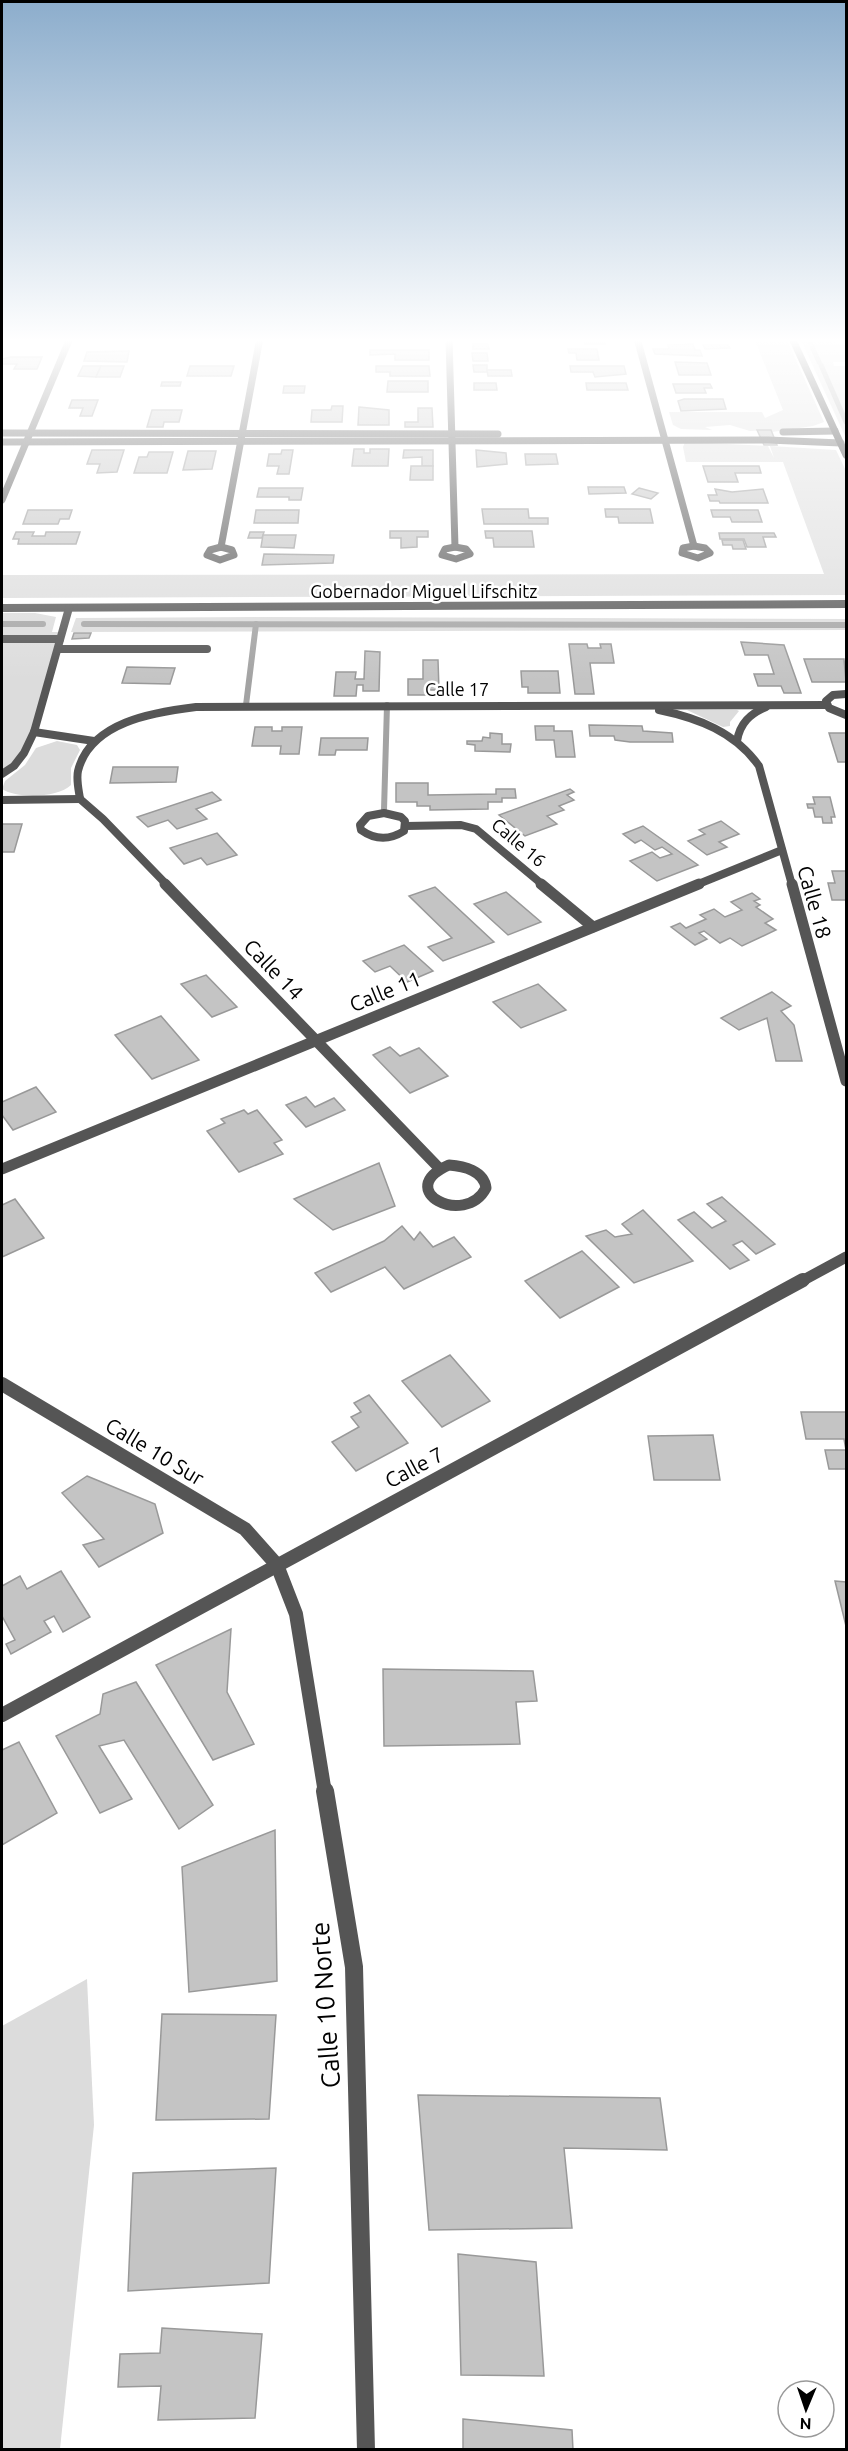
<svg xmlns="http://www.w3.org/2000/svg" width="848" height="2451" viewBox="0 0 848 2451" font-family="Ubuntu,sans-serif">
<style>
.green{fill:#dcdcdc}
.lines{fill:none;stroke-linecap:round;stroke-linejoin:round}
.stream-far1{stroke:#a3a3a3;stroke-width:5}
.stream{stroke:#a3a3a3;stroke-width:6}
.building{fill:#c4c4c4;stroke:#999;stroke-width:1.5}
.minor-far4{stroke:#555;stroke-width:7}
.minor-far3{stroke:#555;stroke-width:8}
.minor-far2{stroke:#555;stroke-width:11}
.minor-far1{stroke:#555;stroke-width:14}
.minor{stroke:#555;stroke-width:18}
.secondary{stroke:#222;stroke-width:7}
.labels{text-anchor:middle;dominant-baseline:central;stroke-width:5;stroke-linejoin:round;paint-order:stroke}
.far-street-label{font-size:18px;fill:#000;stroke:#fff}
.street-label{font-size:21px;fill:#000;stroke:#fff}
.near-street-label{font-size:26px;fill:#000;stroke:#fff}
</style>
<rect width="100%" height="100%" fill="#fff"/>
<g class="green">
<path d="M754,338H786L824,422L813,426L772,432L771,430L750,431L730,425L705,427L712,430L681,429L673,425L669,412H762L765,418L783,410Z"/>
<path d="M800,338H833L836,344L846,345V362H833L834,366H846V438Z"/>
<path d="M685,442L768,446L774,458L770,446L836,450L846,471V595L2,598V575L824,574L783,462H686L683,447Z"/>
<path d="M2,613H35L56,617L52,632H62L24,753L2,774Z"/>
<path d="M264,617L846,619V630L71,632L76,618Z"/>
<path d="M687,710H737L739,711L730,722V726L723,727Z"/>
<path d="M57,741L77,745L80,750L71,768V785C58,798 17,799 2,789L5,781L25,765L36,748Z"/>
<path d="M87,1979L94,2125L60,2449H2V2026Z"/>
</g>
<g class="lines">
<g class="stream-far1">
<path d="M808,338L819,362"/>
<path d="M821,365L846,422"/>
</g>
<g class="stream">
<path d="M2,624H43"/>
<path d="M84,624L846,625"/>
<path d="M246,705L256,624"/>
<path d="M384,810L387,705"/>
</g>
</g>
<g class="building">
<path d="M591,338H604L605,344H585L584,340Z"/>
<path d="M473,344H488L489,349H473Z"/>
<path d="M693,344L695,350H700L702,356L655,354L653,349H669L668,345Z"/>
<path d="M703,345H728L730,348L705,349Z"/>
<path d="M568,349H597L599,360H577L576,353H569Z"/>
<path d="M370,350H429V360H395V354L370,355Z"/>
<path d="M129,351L127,362L84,361L87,352Z"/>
<path d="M472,353H487L488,361H473Z"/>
<path d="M11,357H42L37,369H14L17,364H2V359Z"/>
<path d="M675,362L707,363L711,375H679Z"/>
<path d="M473,365H487V372H474Z"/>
<path d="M83,366H101L96,377L78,376Z"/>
<path d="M101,366H124L120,377H96Z"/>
<path d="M190,366H234L231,376H187Z"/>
<path d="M376,366H429L430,376H390V372H376Z"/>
<path d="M570,366H624L626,374L595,377L593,372H571Z"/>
<path d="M487,370H511L512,376H488Z"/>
<path d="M388,381H428V392H387Z"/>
<path d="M162,382H181L180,386H161Z"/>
<path d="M474,383H496L497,390H474Z"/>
<path d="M586,383H626L628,390H587Z"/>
<path d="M673,384H710L712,388H704L706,393H676Z"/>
<path d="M284,386H305L304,393H283Z"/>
<path d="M684,399H723L726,409L681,411L678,401Z"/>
<path d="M72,400H98L92,416H80L83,408H69Z"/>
<path d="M332,406H343L342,422H311L312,410H331Z"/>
<path d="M359,407L389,410V425H358Z"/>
<path d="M418,408H432L433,427H405V422H418Z"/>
<path d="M152,410H182L179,422H164L163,427H147Z"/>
<path d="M757,430H771L777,445H764Z"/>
<path d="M354,449H364V453H370V449H389L388,466H352Z"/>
<path d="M92,450H124L117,472L97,473L100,464H87Z"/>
<path d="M282,450H293L289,474H277L279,466H267L269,454H281Z"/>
<path d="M404,450H433V466H422V457L403,458Z"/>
<path d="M476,450L506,453L507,464L477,467Z"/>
<path d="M188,451H216L212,469L183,470Z"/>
<path d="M149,452H173L167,473H134L139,457H147Z"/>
<path d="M525,454H556L558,464L526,465Z"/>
<path d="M411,466H433V480H410Z"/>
<path d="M703,466H759L761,473H735L738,482H708Z"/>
<path d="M588,487H624L626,493L589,494Z"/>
<path d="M259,488H303L301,500H289V497H257Z"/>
<path d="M639,488L658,493L651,499L632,494Z"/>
<path d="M715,489L732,492L763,489L768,503H720L719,501H710L708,495H717Z"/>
<path d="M482,509H528L529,518H548V524H484Z"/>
<path d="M605,509H650L653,523H619L618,517H606Z"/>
<path d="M28,510H72L69,519H60L58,524H23Z"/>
<path d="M256,510H299L298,523H254Z"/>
<path d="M711,510H758L762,522H732L730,517H713Z"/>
<path d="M390,531H428V537H417V547L401,548V538H390Z"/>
<path d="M485,531H532L534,547H494L493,538H486Z"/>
<path d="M16,532H34L32,536H45L46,532H80L76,544H18L19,539H13Z"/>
<path d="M250,532H264L262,538H248Z"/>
<path d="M719,533H774L776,537H763L766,547H747L744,539H720Z"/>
<path d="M263,535H296L294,548L261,547Z"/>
<path d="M722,540H743L746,549H733L732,545H723Z"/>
<path d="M264,554L334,555L333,563L262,565Z"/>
<path d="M74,633H91L89,638L72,639Z"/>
<path d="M741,642L784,645L801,693H784L781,686H758L754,674H774L768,655H745Z"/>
<path d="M569,644H587L588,648H601L600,644H611L614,663H590L594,694H575Z"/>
<path d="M365,651L380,652L379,691H363V685H357L356,696H334L336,672H356L355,679H364Z"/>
<path d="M804,659H844L846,682H812Z"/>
<path d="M423,660H438L439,690H429V695H408V679H423Z"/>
<path d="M127,667L175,668L170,684L122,683Z"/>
<path d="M521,671H558L560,693H528V687H522Z"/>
<path d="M589,725L642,726L643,731L672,733L673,742H630L615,740L614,736H590Z"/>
<path d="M535,726H554V731H572L575,757H556L554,740H536Z"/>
<path d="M255,727H272V731H282V727H302L299,754H280L281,746H252Z"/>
<path d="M490,733L502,734V744H511L510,752L475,751V745L467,744V741H482L483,737L490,738Z"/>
<path d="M829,733H846V762H838Z"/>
<path d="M321,738H368L367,750H336L335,755H319Z"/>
<path d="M113,767H178L176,782L110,783Z"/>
<path d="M396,783H428V795L496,794V789H515L516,798H502V802H488V809L430,810V806H417V802H396Z"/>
<path d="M570,789L574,792L567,795L574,800L559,806L564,810L547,816L557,824L525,836L499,815Z"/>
<path d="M212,792L221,800L196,809L207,819L177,829L168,820L148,827L137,817Z"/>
<path d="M813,797H830L835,817H831L832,823H823L822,817H815L813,808H808L807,804H815Z"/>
<path d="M721,821L739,834L719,842L727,847L707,855L688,841L705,834L699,830Z"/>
<path d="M2,824H22L14,852H2Z"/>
<path d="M643,826L698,865L657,881L630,861L652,852L660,858L672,854L662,847L655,850L641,840L635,843L623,834Z"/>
<path d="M217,833L237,855L207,865L201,858L184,864L170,848Z"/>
<path d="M832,871H846V900H832L828,883H835Z"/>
<path d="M435,887L494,942L443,961L428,947L452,938L409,896Z"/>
<path d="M506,892L541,922L508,935L474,904Z"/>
<path d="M752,893L760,899L754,901L760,905L756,907L773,919L765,923L776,930L742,946L730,938L720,943L704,931L699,933L707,939L695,945L671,927L680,923L686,928L706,919L700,915L714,909L725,917L742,910L731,902Z"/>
<path d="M404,945L433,971L407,982L390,966L375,972L363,961Z"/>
<path d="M206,975L237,1007L212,1017L181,984Z"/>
<path d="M538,984L566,1010L521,1028L493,1002Z"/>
<path d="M772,992L791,1006L781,1011L794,1025L802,1061H776L767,1018L739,1030L721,1018Z"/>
<path d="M161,1016L199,1060L152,1079L115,1035Z"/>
<path d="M390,1047L400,1056L419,1048L448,1076L410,1093L373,1055Z"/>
<path d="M36,1087L56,1112L13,1130L2,1115V1102Z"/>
<path d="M306,1097L315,1107L334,1098L345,1110L306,1127L286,1105Z"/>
<path d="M244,1110L248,1114L257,1110L282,1140L274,1143L283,1154L239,1172L207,1131L225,1123L221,1119Z"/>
<path d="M379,1163L395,1206L333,1230L294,1199Z"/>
<path d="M722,1197L775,1244L756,1254L742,1241L733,1245L749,1260L730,1269L678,1220L694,1212L712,1228L726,1221L707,1204Z"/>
<path d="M15,1199L44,1238L2,1257V1205Z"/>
<path d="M643,1210L693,1261L634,1283L586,1236L606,1230L615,1237L632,1234L622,1224Z"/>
<path d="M402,1226L414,1240L420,1232L433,1247L454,1237L471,1257L404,1289L385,1267L331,1292L315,1273L384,1241Z"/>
<path d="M582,1251L619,1287L560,1318L525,1281Z"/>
<path d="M450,1355L490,1401L442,1427L402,1381Z"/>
<path d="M369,1395L408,1443L356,1471L332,1442L359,1427L351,1417L361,1412L354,1403Z"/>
<path d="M801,1412H846V1469H829L825,1450H846L844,1439H806Z"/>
<path d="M713,1435L720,1480H654L648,1436Z"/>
<path d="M87,1476L155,1504L163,1533L99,1567L83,1545L104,1539L62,1493Z"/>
<path d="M61,1571L90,1617L63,1632L54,1616L44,1621L51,1632L11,1654L6,1644L15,1640L2,1616V1586L20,1576L27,1589Z"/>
<path d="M835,1581L846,1582V1626Z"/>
<path d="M231,1629L227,1692L254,1744L213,1760L156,1665Z"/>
<path d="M383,1669L533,1671L537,1701L516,1702L520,1744L384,1746Z"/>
<path d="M136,1682L213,1805L179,1829L124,1740L99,1746L132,1799L100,1813L56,1736L100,1714L103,1694Z"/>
<path d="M19,1742L57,1813L2,1845V1750Z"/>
<path d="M275,1830L277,1981L189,1992L182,1867Z"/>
<path d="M162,2014L276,2015L269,2119L156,2120Z"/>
<path d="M418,2095L660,2098L667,2150L564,2148L572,2228L429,2230Z"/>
<path d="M276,2168L269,2283L128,2291L133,2173Z"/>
<path d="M458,2254L536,2262L544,2376L461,2375Z"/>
<path d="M162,2328L262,2334L255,2418L158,2420L161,2386L118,2387L120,2354L160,2353Z"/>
<path d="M463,2419L572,2430L573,2450H463Z"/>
</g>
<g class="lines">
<g class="minor-far4">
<path d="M449,338L455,547"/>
<path d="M637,338L694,546"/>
<path d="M783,432L835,431"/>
<path d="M2,433L498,434"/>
<path d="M2,442L768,440L841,443"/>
<path d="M2,500L70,338"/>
<path d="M694,546L705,548L710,553L698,558L682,553L683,548Z"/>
<path d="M221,547L260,338"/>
<path d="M221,547L232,550L234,555L220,560L207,555L210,550Z"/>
<path d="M455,547L466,549L470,554L456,559L442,555L445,549Z"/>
</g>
<g class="minor-far3">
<path d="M2,608L846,604"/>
<path d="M2,639H60"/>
<path d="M58,649H207"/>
<path d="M846,694L833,695L826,701L829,708L846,715"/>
<path d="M659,710C698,718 735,732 759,766L792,885"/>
<path d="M34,732L94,741"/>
<path d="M737,741C740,723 750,714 766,707"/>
<path d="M2,774L14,766L24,753L34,732L69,608"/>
<path d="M80,799C79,791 76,780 78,771C90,722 154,712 196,707L827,705"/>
<path d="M80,799L103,819L167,885"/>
<path d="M2,800L80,799"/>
<path d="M384,813L401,817L405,821L404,831C390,840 375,840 361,830L360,825L368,816Z"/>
<path d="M406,826L461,825L476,829L543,885"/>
<path d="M696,885L782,850"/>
</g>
<g class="minor-far2">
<path d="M165,884L439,1168"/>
<path d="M541,884L593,927"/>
<path d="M792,884L846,1081"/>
<path d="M449,1165C464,1166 484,1171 486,1188C465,1228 392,1190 449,1165Z"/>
<path d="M2,1169L699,884"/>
<path d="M800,1282L846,1257"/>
</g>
<g class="minor-far1">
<path d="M2,1384L245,1529L277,1565L296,1614L325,1793"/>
<path d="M2,1715L803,1280"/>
</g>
<path class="minor" d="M325,1791L354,1967L366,2450"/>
<path class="secondary" d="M792,338L846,455"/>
</g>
<linearGradient id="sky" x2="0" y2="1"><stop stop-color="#8cadcc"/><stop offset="0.5" stop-color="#fff"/><stop offset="1" stop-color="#fff" stop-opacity="0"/></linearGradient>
<rect width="848" height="681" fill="url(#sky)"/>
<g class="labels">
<g class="far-street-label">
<text x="424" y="591">Gobernador Miguel Lifschitz</text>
<text x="457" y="689">Calle 17</text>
<text transform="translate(519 842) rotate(40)">Calle 16</text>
</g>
<g class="street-label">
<text transform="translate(815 902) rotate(74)">Calle 18</text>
<text transform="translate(274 969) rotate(46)">Calle 14</text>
<text transform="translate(385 991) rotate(-22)">Calle 11</text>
<text transform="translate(155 1451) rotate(31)">Calle 10 Sur</text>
<text transform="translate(414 1467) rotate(-28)">Calle 7</text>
</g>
<g class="near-street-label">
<text transform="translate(325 2005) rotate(-94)">Calle 10 Norte</text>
</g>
</g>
<rect width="848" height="2451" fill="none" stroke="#000000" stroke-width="6"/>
<g transform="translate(806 2409) rotate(182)"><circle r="28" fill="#ffffff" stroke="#999999" stroke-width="1.5"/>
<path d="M0-4.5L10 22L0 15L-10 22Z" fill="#000000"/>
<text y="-9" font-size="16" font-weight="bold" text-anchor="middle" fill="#000000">N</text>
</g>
</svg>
